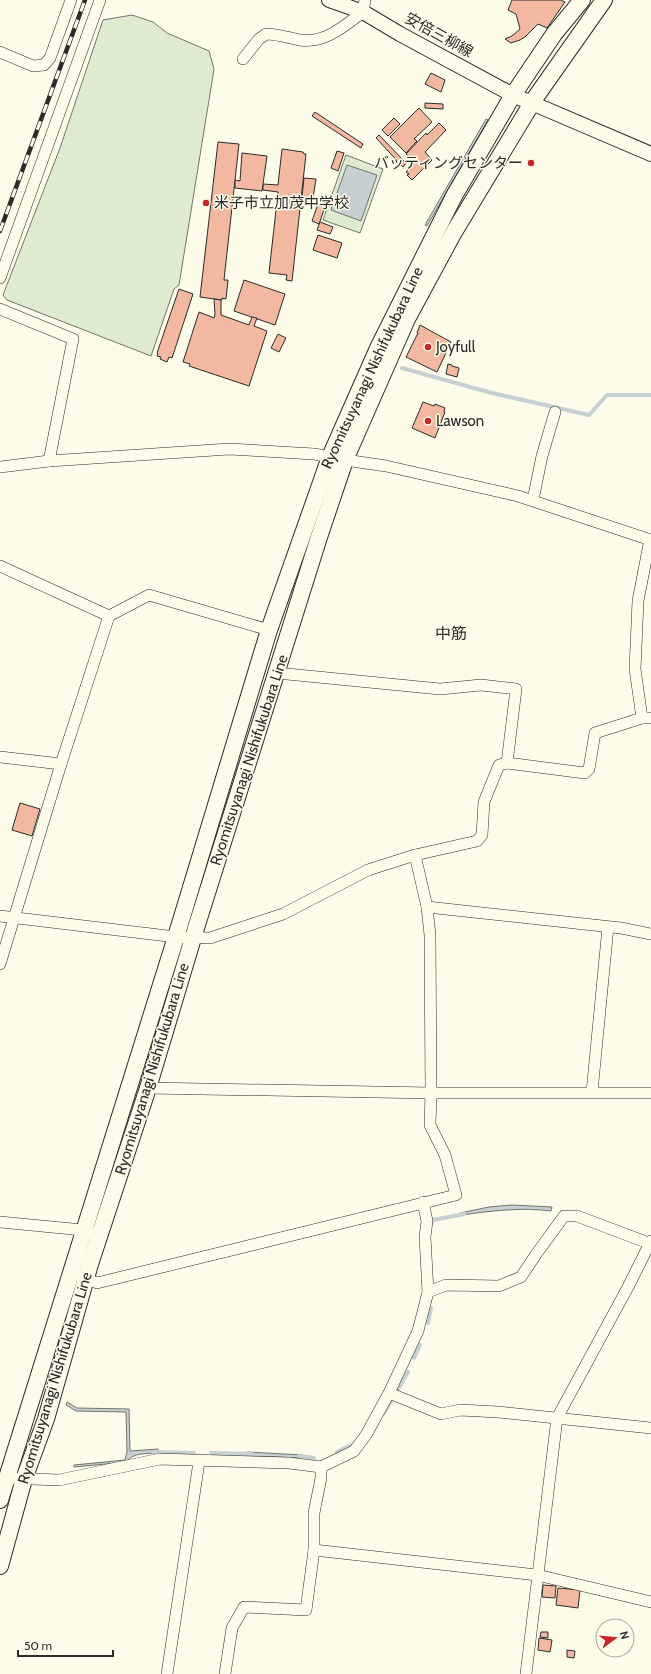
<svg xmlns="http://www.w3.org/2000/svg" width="651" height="1674" viewBox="0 0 651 1674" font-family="Cabin,'Noto Sans JP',sans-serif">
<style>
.green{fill:#deebd1;stroke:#74746e}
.water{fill:#c7d0d0;stroke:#74746e}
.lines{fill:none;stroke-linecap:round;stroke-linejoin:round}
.stream{stroke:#c7d0d0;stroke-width:4}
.building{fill:#f2b8a0;stroke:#2b2b2b}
.minor-casing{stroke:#2b2b2b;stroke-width:12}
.tertiary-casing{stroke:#2b2b2b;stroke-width:16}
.secondary-casing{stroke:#2b2b2b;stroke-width:18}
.minor{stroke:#fdfbea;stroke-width:11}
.tertiary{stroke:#fdfbea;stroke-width:14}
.secondary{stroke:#fdfbea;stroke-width:16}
.rail-casing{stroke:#2b2b2b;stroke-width:4.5}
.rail{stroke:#fdfbea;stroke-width:3;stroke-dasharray:9;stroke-linecap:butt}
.poi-dot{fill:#c62828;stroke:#fdfbea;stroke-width:1.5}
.labels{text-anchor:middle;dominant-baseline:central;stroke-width:3;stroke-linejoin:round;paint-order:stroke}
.street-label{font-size:15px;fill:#2b2b2b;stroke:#fdfbea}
.poi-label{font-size:15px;fill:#2b2b2b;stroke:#fdfbea;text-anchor:start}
.neighbourhood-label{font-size:16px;fill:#2b2b2b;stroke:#fdfbea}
</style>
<rect width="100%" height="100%" fill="#fdfbea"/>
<g class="green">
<path d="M132,15L153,22L167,33L209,51L214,69L179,285L174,289L151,356L7,300L3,295L60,148L103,20Z"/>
<path d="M346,155L383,169L360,233L323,220Z"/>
</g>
<g class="water">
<path d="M486,119L488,120L427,226L425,225Z"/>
<path d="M347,165L377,175L361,221L331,210Z"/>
<path d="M512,1205L552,1207L551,1211C521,1207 491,1211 461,1215L460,1213L489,1207Z"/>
<path d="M67,1402L77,1408L129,1409L130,1451L158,1449V1453C146,1454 134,1452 126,1462L74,1467V1465L125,1460L127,1452L126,1412L76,1411L66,1405Z"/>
<path d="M247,1452L303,1455L302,1458L247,1456Z"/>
</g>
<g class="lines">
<g class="stream">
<path d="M402,368L492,393L589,415L607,395H651"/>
<path d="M431,1224L433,1220L464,1214"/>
<path d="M428,1323L431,1308"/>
<path d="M414,1358L420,1345"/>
<path d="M384,1413L408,1372"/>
<path d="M153,1452L194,1453"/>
<path d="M337,1452L351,1445"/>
<path d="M211,1453L252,1454"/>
<path d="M299,1456L314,1458"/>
</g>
</g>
<g class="building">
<path d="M512,0H561L565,2L547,28L538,24L525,37L520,40L511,43L505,39L512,36L520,29L516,14L508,10Z"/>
<path d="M431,73L445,80L441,92L425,84Z"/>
<path d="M425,103L443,104V109L425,108Z"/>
<path d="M419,108L432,122L414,139L417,141L406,153L390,137Z"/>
<path d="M315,112L363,144L361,148L312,116Z"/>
<path d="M394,118L400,124L388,136L382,130Z"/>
<path d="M439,123L446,130L425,152L432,160L412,180L407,175L409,174L406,172L415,162L406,154L426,133L427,135Z"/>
<path d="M379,135L406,163L403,167L376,138Z"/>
<path d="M218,142L239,144L224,280H228L226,299L222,298V300L200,297Z"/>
<path d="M282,149L303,152L304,154H306L292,281L286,280L287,275L269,273L278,192L263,190V184L278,185Z"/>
<path d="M337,151L344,153L338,171L331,168Z"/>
<path d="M242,153L267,156L262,191L235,188V180L240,181Z"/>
<path d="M304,178L316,179L313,198L302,197Z"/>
<path d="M318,204L325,207L319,224L312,221Z"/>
<path d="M320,222L333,227L330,234L317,230Z"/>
<path d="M318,235L342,243L337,258L313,250Z"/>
<path d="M244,280L285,294L275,325L234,311Z"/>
<path d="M179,289L193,294L172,358L169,357L167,362L160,359L161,357L157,356L158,354L157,353Z"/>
<path d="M214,299L221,300V315L249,325L252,317L257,318L254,326L267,331L249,386L189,366L190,364L183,362L199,312L214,318L215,314Z"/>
<path d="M420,325L451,342L437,372L406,357L418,333H417Z"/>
<path d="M278,334L286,338L279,352L271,348Z"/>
<path d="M448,364L452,365V366L459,368L457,377L446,374Z"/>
<path d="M423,402L434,406L435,404L445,408L444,412H445L435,438L412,428Z"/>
<path d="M20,803L40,809L32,836L12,830Z"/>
<path d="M543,1585L556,1586L555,1598L542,1597Z"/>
<path d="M558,1588L580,1590L578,1608L556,1605Z"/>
<path d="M541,1632H548V1638L540,1637Z"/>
<path d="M539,1638L552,1640L550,1652L538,1650Z"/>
<path d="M567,1650L575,1651L574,1658L567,1657Z"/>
</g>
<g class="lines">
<g class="minor-casing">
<g id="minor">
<path d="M0,52L33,66L44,65L50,58L71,0"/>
<path d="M243,59L259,39L266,34C278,34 289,38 300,40C325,44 344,26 363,12L365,0"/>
<path d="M0,278L100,0"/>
<path d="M0,309L73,339L49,461"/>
<path d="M0,467L49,461L229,449L314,454L345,460L386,466L518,496L651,540"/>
<path d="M533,500L542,456L555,412"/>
<path d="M0,566L109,616"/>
<path d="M277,673L440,689L481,685L516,689L507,763"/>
<path d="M642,718L635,669L638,601L650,539"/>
<path d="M0,757L61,764"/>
<path d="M415,855L477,841L482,835L484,802L499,765L507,763L585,773L589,769L595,733L642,718H651"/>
<path d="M0,916L176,937L210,938L283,914L368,870L415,855L427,907"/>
<path d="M0,964L61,764L109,616L149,595L269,630"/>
<path d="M148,1088L431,1093H651"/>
<path d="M592,1092L608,927"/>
<path d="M0,1222L83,1230L91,1232"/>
<path d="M80,1276L97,1283L456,1195L445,1155L430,1125L431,1093L430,935L427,907L621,928L651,934"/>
<path d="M428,1292L446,1285L499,1286L521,1277L537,1253L564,1216H577L651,1244"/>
<path d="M389,1393L441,1414L460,1410L498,1412L651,1428"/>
<path d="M7,1478L59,1480L160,1459L289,1463L321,1467L354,1451L366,1435L389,1393L418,1331L428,1292L425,1237L427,1221L423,1202"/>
<path d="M314,1550L537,1575L651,1602"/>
<path d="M167,1674L199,1462"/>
<path d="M225,1674L232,1628L244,1607L306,1610L314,1550V1513L321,1478V1467"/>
<path d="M526,1674L557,1418L628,1287L651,1241"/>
</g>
</g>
<g class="tertiary-casing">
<path id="tertiary" d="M329,0L363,12L400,34L513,95L651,154"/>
</g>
<g class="secondary-casing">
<g id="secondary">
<path d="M0,1500L176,937L269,630L330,457L379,346L454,196L513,95L554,34L582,0"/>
<path d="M0,1566L24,1479L46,1419L90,1264L148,1088L196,928L319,537L345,460L407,319L454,232L535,98L604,0"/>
</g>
</g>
<use href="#minor" class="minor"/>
<use href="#tertiary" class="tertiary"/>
<use href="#secondary" class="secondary"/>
<g class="rail-casing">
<path id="rail" d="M0,231L85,0"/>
</g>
<use href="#rail" class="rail"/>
</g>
<g class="poi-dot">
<circle cx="531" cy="163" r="4"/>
<circle cx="206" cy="203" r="4"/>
<circle cx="428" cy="347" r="4"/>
<circle cx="428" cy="421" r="4"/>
</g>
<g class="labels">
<g class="street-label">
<text transform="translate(439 35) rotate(29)">安倍三柳線</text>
<text transform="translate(372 368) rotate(-65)">Ryomitsuyanagi Nishifukubara Line</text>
<text transform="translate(249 760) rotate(-72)">Ryomitsuyanagi Nishifukubara Line</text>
<text transform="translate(152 1069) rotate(-73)">Ryomitsuyanagi Nishifukubara Line</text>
<text transform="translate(55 1378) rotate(-73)">Ryomitsuyanagi Nishifukubara Line</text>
</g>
<g class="poi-label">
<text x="523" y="163" text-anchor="end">バッティングセンター</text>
<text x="214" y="203">米子市立加茂中学校</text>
<text x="436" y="347">Joyfull</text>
<text x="436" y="421">Lawson</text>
</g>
<g class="neighbourhood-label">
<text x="451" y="633">中筋</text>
</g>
</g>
<g transform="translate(615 1638) rotate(74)"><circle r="19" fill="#fdfbea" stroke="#a9a89e"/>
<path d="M0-3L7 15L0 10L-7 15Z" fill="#c62828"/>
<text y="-6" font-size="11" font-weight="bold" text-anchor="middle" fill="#2b2b2b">N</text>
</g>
<path d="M18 1650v6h95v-6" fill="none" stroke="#2b2b2b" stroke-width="2"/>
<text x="24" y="1650" font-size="12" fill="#2b2b2b" stroke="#fdfbea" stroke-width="3" paint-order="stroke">50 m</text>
</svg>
